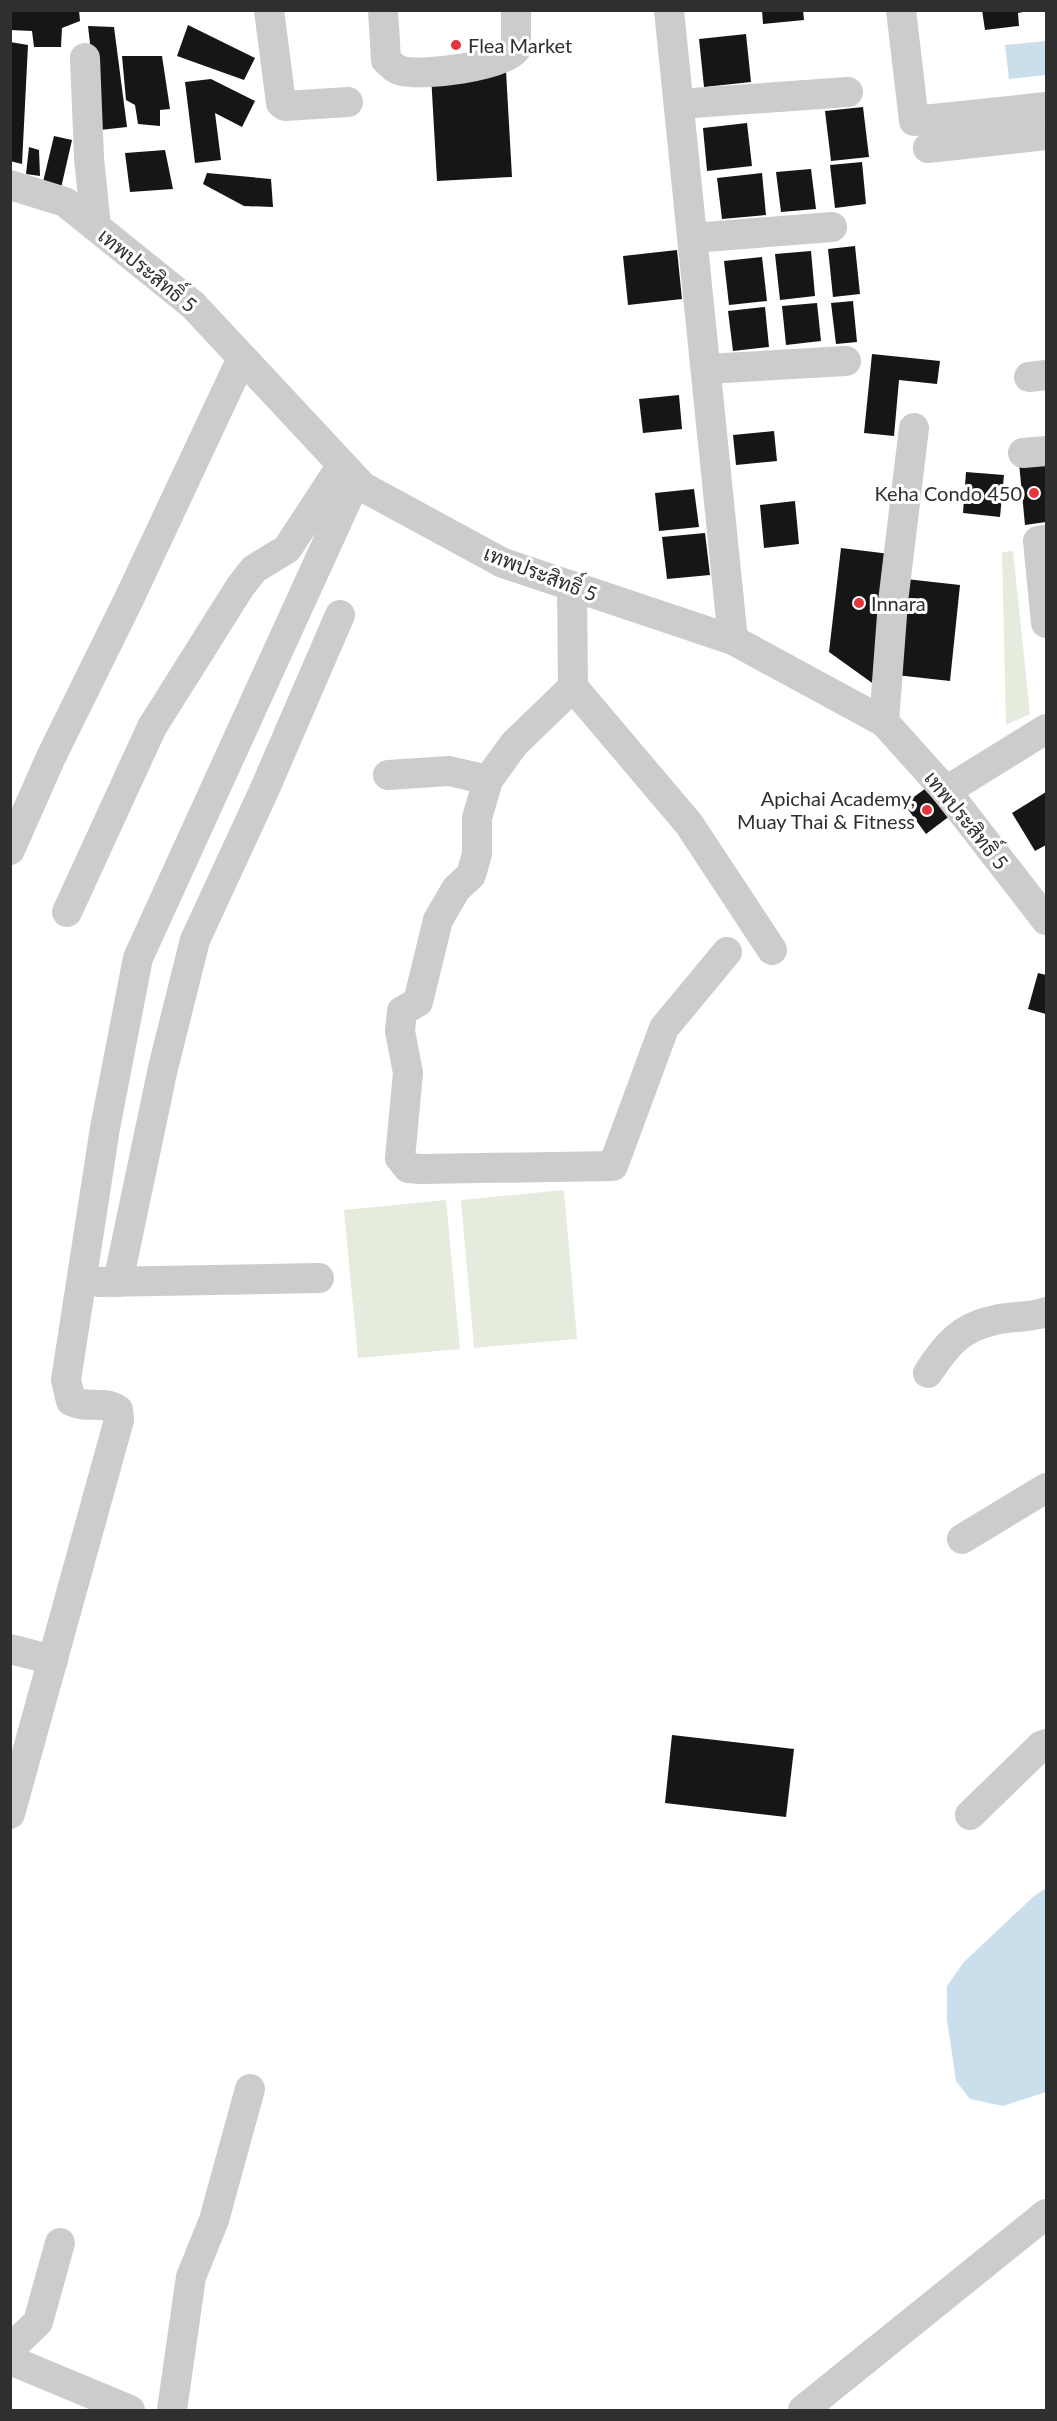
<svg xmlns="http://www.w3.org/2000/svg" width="1057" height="2421" viewBox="0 0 1057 2421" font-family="Lato,Sarabun,sans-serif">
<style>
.green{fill:#e5ecdd}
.water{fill:#cadeec}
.building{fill:#161616}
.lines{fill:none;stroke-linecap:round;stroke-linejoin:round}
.minor{stroke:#ccc;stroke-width:30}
.poi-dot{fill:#e4343c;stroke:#fff;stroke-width:2}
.labels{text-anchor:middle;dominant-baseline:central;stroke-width:6;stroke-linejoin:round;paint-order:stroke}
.poi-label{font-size:20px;fill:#2f2f2f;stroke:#fff;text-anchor:start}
.street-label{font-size:20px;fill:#2f2f2f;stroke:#fff}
</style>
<rect width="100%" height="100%" fill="#fff"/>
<g class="green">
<path d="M1013,551L1030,714L1006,725L1002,552Z"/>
<path d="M564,1190L577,1339L474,1348L461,1200Z"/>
<path d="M446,1200L460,1349L358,1358L344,1210Z"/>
</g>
<g class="water">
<path d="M1046,41V75L1009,79L1005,45Z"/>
<path d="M1046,1888V2092L1003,2106L970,2099L956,2081L947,2020V1986L964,1962L1034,1896Z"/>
</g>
<g class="building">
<path d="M10,10H79L80,21L62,28L61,47H34L32,31L10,30Z"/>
<path d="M762,10H803L804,20L763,24Z"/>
<path d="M982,10H1023V12L1018,13L1019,26L985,30Z"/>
<path d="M188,25L255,58L244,80L177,56Z"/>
<path d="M88,26L114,27L127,127L100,130Z"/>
<path d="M746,34L751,82L704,87L699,39Z"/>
<path d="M10,42L28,45L22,164L10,161Z"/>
<path d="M122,56H162L170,109L160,110V126L138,124L135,105L126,100Z"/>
<path d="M506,71L512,177L437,181L431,75Z"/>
<path d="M211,79L255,101L242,127L215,113L221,160L195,163L185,82Z"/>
<path d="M863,107L869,157L831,161L825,111Z"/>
<path d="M747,123L752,166L707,171L703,128Z"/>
<path d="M54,136L72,140L61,188L43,182Z"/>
<path d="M29,147L39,150L40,176L26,174Z"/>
<path d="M165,150L173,189L130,192L125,153Z"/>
<path d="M862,162L866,204L835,208L830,165Z"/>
<path d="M811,169L816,209L781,212L776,172Z"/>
<path d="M207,173L271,179L273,207L244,206L203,184Z"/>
<path d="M762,173L766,215L722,219L717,178Z"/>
<path d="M855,246L860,294L833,297L828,249Z"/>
<path d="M677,250L682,299L628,305L623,256Z"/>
<path d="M811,251L815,296L780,300L775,254Z"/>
<path d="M762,257L767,301L729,305L724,261Z"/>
<path d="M853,301L857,342L836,344L831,303Z"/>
<path d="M817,303L821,341L786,345L782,306Z"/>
<path d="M765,307L769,347L733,351L728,311Z"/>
<path d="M872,354L940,361L937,384L899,380L894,436L864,433Z"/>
<path d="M679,395L682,429L643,433L639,399Z"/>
<path d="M774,431L777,461L736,465L733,435Z"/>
<path d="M1046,460V522L1025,525L1019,463Z"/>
<path d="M966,472L1004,475L1000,517L963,513Z"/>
<path d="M694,489L699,527L659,531L655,493Z"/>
<path d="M795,501L799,544L764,548L760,505Z"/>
<path d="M705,533L710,575L667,579L662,537Z"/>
<path d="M841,548L890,554L875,685L829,652Z"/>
<path d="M906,579L960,585L950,681L896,675Z"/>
<path d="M929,786L951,815L926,834L904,804Z"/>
<path d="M1046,792V845L1035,851L1012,813Z"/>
<path d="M1038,973L1046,975V1014L1028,1009Z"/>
<path d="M672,1735L794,1749L786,1817L665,1803Z"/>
</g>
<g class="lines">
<g class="minor">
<path d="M269,10L281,103L285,106L348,102"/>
<path d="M383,10L386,60C391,65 395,69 402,71C423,76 502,67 516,49V10"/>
<path d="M669,10L733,640"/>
<path d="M901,10L914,121L1046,107"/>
<path d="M85,58L89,158L96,227"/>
<path d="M679,104L848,92"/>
<path d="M928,148L1046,135"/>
<path d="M10,185L65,202L193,305L363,487L503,563L733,640L884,722L946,791L1046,920"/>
<path d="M693,238L832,227"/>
<path d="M707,369L846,361"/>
<path d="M1029,377L1046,375"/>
<path d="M1023,453L1046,451"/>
<path d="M1046,540L1038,541L1046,623"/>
<path d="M572,586L573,687L689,824L772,950"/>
<path d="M573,687L514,744L488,780L477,818V854L471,875L456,889L438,920L418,1002L402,1011L400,1031L408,1073L400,1158L408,1168L421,1169L613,1166L664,1028L727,952"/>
<path d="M884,722L893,602L914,428"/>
<path d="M388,775L449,771L488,780"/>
<path d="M946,791L1046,729"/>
<path d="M10,850L51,757L128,601L242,358"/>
<path d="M67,912L152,727L240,587L254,569L287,549L342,465"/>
<path d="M99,1282L319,1278"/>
<path d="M118,1282L163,1068L195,940L263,793L340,615"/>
<path d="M928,1373C946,1345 961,1327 995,1320C1012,1316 1030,1318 1046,1312"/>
<path d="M962,1539L1046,1488"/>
<path d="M10,1649L53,1660"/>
<path d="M10,1814L119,1420L118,1410C104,1400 86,1409 71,1401L66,1380L105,1128L138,958L356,480"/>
<path d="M970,1815L1041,1746L1046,1744"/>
<path d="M10,2349L38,2322L60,2243"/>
<path d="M10,2360L130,2410"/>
<path d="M172,2410L191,2277L214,2220L250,2089"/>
<path d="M803,2410L1046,2214"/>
</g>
</g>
<g class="poi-dot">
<circle cx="456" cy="45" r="6"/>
<circle cx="1034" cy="493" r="6"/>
<circle cx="859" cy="603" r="6"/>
<circle cx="927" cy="810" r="6"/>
</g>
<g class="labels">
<g class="poi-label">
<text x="468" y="45">Flea Market</text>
<text x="1022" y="493" text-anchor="end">Keha Condo 450</text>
<text x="871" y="603">Innara</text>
<text x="915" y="798" text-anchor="end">Apichai Academy,<tspan x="915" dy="23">Muay Thai &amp; Fitness</tspan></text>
</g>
<g class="street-label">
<text transform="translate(148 270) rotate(39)">เทพประสิทธิ์ 5</text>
<text transform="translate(541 573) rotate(21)">เทพประสิทธิ์ 5</text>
<text transform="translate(967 820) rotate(51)">เทพประสิทธิ์ 5</text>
</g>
</g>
<rect width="1057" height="2421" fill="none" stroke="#2f2f2f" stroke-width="24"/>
</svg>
